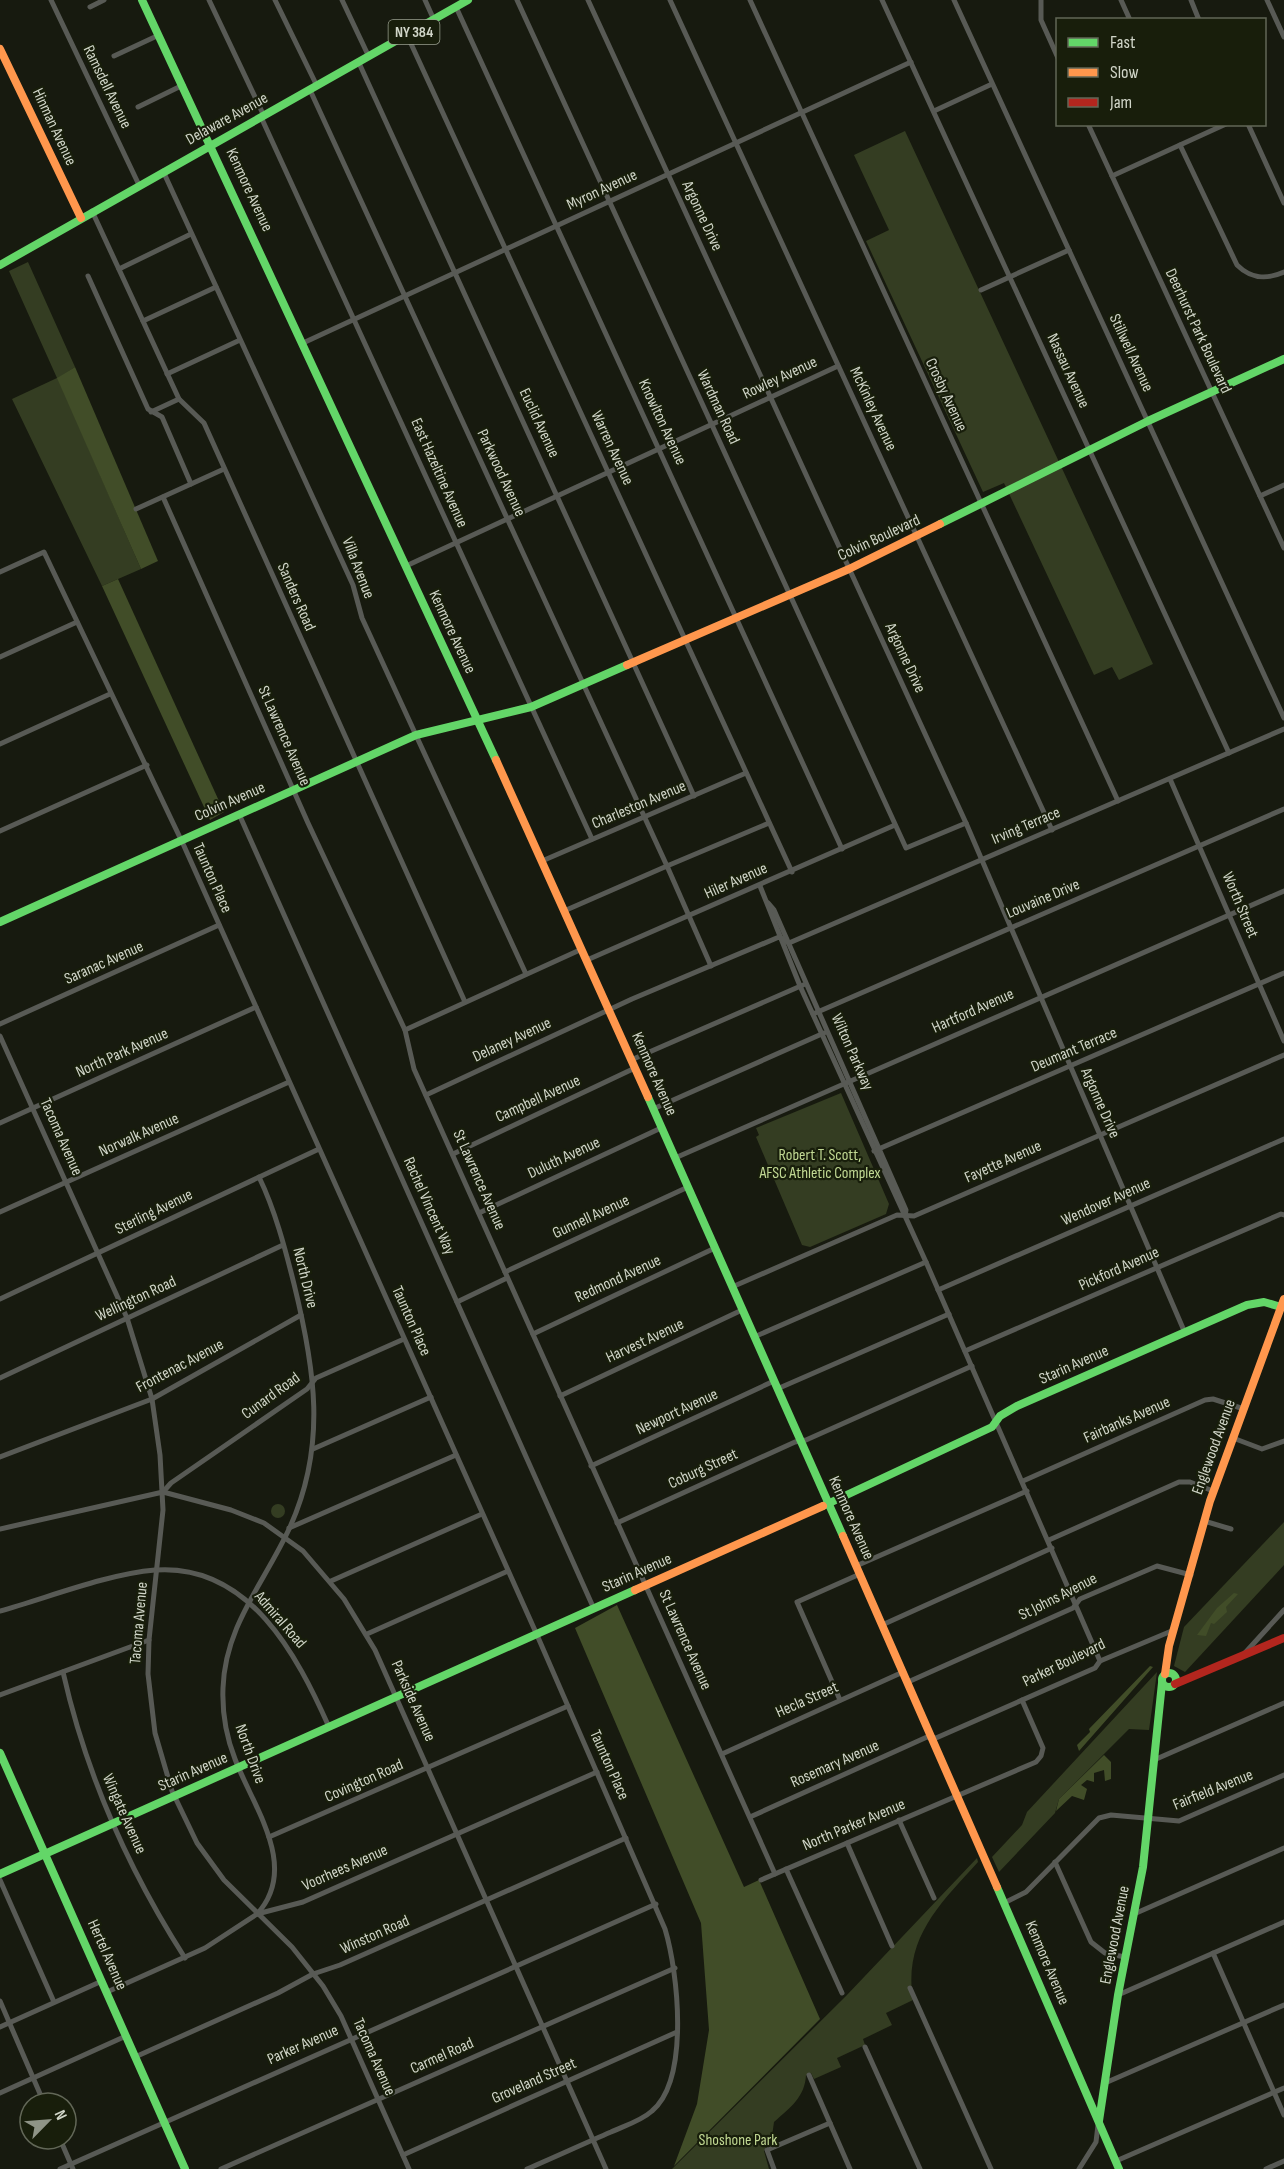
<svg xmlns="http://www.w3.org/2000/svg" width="1284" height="2169" viewBox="0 0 1284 2169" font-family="'Sofia Sans Condensed',sans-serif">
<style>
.green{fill:#343d22}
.forest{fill:#414d28}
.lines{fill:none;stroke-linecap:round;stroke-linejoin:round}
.street{stroke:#585a55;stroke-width:5}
.fast{stroke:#63d668;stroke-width:8}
.slow{stroke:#ff974d;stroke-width:8}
.jam{stroke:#b3261e;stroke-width:8}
.labels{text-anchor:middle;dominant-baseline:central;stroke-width:4.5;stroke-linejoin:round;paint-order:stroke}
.shield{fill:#181e0b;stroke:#999e8f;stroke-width:1.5}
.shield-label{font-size:15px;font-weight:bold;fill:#d0d5c8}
.street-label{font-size:16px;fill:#d0d5c8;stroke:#181e0b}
.park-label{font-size:16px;fill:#c1d893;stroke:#181e0b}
</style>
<rect width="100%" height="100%" fill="#171a0f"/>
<g class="green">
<path d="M905,131L1153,664L1119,680L1112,667L1094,675L1004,483L983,492L866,241L889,230L854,155Z"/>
<path d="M28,262L75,367L58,378L141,569L102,586L12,399L57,378L9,271Z"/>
<path d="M841,1093L889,1204L886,1214L810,1247L802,1245L756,1137L759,1135L756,1128Z"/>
<circle cx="278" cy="1511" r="7"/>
<path d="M1284,1522V1565L1185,1672L1174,1666L1184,1627Z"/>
<path d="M1157,1672L1149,1730L1129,1729L1059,1799L1055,1813L999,1872L992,1857L1022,1825L1027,1812Z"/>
<path d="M977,1858L978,1862C940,1904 903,1938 913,2000L886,2013L892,2025L863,2039L865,2045L837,2058L841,2067L814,2079L811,2073L806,2075C805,2097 790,2108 774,2122L772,2136L764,2151L769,2169H672L846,1996Z"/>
</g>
<g class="forest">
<path d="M75,367L158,561L141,569L57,378Z"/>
<path d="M118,579L224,812L210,820L102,586Z"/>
<path d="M1234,1593L1238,1594L1226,1607L1227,1612L1214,1624L1211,1623L1206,1636L1197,1635L1217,1608Z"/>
<path d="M617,1605L744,1887L759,1880L820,2019L674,2166L697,2104L709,2030L701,1923L575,1628Z"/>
<path d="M1150,1666L1153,1667L1079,1751L1077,1745L1090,1732L1089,1729Z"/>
<path d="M1104,1755L1111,1762V1779L1105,1781L1104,1770L1094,1773V1782L1087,1780L1081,1785L1087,1789L1084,1800L1072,1796L1056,1811L1059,1799Z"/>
</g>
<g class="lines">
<g class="street">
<path d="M51,0L139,185"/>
<path d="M209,0L264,116"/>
<path d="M275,0L317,86"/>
<path d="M342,0L369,57"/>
<path d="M425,0L434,20"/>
<path d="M517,0L906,848L966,823"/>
<path d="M588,0L966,823L1185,1333"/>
<path d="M670,0L1052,830"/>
<path d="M750,0L1118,801"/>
<path d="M882,0L1229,753"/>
<path d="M954,0L1284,718"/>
<path d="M1041,0V20L1058,58"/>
<path d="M1121,0L1130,20"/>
<path d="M1191,0L1199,20"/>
<path d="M1267,0L1284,37"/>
<path d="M90,7L104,0"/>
<path d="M456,7L842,849"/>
<path d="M407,35L792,872"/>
<path d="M114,56L159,35"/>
<path d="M359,63L694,796"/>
<path d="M310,90L667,866L769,823"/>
<path d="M138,107L183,85"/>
<path d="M934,111L992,84"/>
<path d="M261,117L592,839"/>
<path d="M1088,124L1284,548"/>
<path d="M1248,124L1284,203"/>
<path d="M1180,145L1237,265C1251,279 1266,280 1284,272"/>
<path d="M163,171L353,585L362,618L526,974"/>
<path d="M1112,176L1226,124"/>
<path d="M92,211L179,399L204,423L465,1002"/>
<path d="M119,269L191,234"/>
<path d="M88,276L148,409L162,417L191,484"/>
<path d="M981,290L1069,250"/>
<path d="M143,321L216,287"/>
<path d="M303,343L911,62"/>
<path d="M167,374L240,340"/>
<path d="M151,412L179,399"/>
<path d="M1260,496L1284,485"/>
<path d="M163,497L308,823L405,1030L414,1069L775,1874"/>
<path d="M136,509L224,469"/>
<path d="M406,566L838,366"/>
<path d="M0,572L44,552L184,846L537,1635L665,1929C678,1972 690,2079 652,2111C641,2121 624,2126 611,2132C583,2144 555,2157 527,2169"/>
<path d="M0,657L77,622"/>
<path d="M0,744L110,694"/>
<path d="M1170,779L1284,1041"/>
<path d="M239,814L594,1609"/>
<path d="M0,831L147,765"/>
<path d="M542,861L746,773"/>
<path d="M760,886L800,986L926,1262L1100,1661"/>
<path d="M768,903L774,910L906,1210L905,1216"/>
<path d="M564,911L667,866L711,966"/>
<path d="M587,960L895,825"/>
<path d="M813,1014L1284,809"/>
<path d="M0,1024L219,925"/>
<path d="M405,1030L582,949"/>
<path d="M0,1036L127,1318L152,1399L160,1455L163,1510L149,1640L148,1674L155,1733L172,1791L197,1843L224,1880L292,1947L323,1986L341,2016L409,2169"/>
<path d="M631,1060L803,985"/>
<path d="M426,1095L632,999L779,937L789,943L1284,729"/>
<path d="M653,1109L824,1033"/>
<path d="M0,1123L256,1007"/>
<path d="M874,1151L1284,973"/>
<path d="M453,1154L635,1068"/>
<path d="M675,1158L1284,891"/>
<path d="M0,1212L289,1082"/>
<path d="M479,1213L661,1128"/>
<path d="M505,1272L688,1187"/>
<path d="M732,1287L897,1215L914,1216L1284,1055"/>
<path d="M938,1290L1284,1139"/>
<path d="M0,1299L319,1149"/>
<path d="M457,1302L507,1278"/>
<path d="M533,1334L715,1248"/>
<path d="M754,1337L926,1262"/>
<path d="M965,1351L1281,1214L1284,1215"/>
<path d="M0,1378L283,1245"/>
<path d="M777,1389L949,1314"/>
<path d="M560,1396L742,1310"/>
<path d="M1233,1438L1262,1449L1284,1441"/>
<path d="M313,1449L431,1397"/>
<path d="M0,1457L152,1399L301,1315"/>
<path d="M591,1466L774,1381"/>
<path d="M1023,1481L1205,1400L1213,1399L1244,1409"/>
<path d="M163,1492L171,1483L307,1389L316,1378L404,1339"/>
<path d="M1204,1521L1231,1529"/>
<path d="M617,1523L795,1442L806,1440L972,1366"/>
<path d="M289,1528L456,1455"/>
<path d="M0,1529L163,1492L231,1510L264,1523L303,1551L344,1599L375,1650L606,2169"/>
<path d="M1049,1540L1179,1482H1190L1213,1491"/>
<path d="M856,1566L1027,1491"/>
<path d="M331,1581L482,1514"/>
<path d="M0,1611C47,1598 107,1574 155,1570C249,1563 297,1655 329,1727"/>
<path d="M882,1625L1052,1548"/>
<path d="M367,1634L508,1571"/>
<path d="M1244,1654L1284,1610"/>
<path d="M63,1672C86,1774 128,1869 185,1958"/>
<path d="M908,1682L1073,1608L1080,1599L1157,1566L1191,1575"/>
<path d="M0,1695L149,1640"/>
<path d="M840,1700L797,1602L860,1574"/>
<path d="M722,1754L903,1672"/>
<path d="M1154,1760L1284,1703"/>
<path d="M750,1817L927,1737L936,1738L1095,1668L1100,1661L1174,1630"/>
<path d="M899,1820L934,1898"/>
<path d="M269,1837L568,1706"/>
<path d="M847,1843L892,1946"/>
<path d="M1055,1862L1091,1942L1105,1953L1125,1957"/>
<path d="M786,1869L842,1993"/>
<path d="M0,1880L54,2002"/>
<path d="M761,1880L1036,1762L1041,1756L1043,1748L1022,1700"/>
<path d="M1004,1903L1026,1892L1099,1818L1111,1815L1179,1821L1284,1775"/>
<path d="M257,1914C300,1867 253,1807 235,1759C226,1736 222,1713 223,1688C225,1625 265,1582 290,1527C327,1445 315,1369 294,1284C285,1248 275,1210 259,1177"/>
<path d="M1134,1914L1284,1848"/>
<path d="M1213,1953L1284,2115"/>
<path d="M910,1988L991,2169"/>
<path d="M107,1992L205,1948L257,1914L303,1902L597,1772"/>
<path d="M1118,1995L1284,1922"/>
<path d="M0,2001L44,2103"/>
<path d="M0,2027L102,1981"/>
<path d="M865,2047L920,2169"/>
<path d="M135,2057L278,1993L313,1974L340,1965L626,1838"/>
<path d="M809,2075L850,2169"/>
<path d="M1105,2083L1284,2005"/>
<path d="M0,2093L126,2036"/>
<path d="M60,2139L73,2169"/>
<path d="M403,2155L677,2032"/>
<path d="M1116,2161L1284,2088"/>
<path d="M60,2169L656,1904"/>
<path d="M221,2169L675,1968"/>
<path d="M774,2169L767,2150L830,2123"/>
<path d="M1079,2169L1096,2142L1098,2125"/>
<path d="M1266,2169L1284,2161"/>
</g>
<g class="fast">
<path d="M142,0L496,760"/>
<path d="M0,265L468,0"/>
<path d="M940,524L1148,421L1284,359"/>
<path d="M0,922L416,735L531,707L627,665"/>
<path d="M648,1097L843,1536"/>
<path d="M823,1506L992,1427L1000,1416L1017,1406L1247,1305L1264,1302L1281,1307"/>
<circle cx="1169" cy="1680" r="7"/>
<path d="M0,1753L185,2169"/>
<path d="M0,1874L635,1590"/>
<path d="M997,1887L1119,2169"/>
<path d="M1099,2121L1118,1995L1143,1867L1162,1683"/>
</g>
<g class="slow">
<path d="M0,49L81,218"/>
<path d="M627,665L849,569L940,524"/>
<path d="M496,760L648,1097"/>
<path d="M843,1536L997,1887"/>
<path d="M635,1590L823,1506"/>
<path d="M1165,1674L1169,1646L1210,1501L1284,1299"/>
</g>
<path class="jam" d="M1175,1684L1284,1638"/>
</g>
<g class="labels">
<rect class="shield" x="388.5" y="20" width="51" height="24" rx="4.5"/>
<g class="shield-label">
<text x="414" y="32">NY 384</text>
</g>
<g class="street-label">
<text transform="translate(107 87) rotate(64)">Ramsdell Avenue</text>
<text transform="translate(227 119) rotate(-29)">Delaware Avenue</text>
<text transform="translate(54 127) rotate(65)">Hinman Avenue</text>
<text transform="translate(249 190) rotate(65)">Kenmore Avenue</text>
<text transform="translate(602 190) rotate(-25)">Myron Avenue</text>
<text transform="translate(702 216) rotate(65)">Argonne Drive</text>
<text transform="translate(1198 331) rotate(65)">Deerhurst Park Boulevard</text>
<text transform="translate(1131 353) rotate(65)">Stillwell Avenue</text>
<text transform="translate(1068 371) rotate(65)">Nassau Avenue</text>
<text transform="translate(780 378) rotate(-25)">Rowley Avenue</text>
<text transform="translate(946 395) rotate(65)">Crosby Avenue</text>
<text transform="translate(718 407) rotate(65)">Wardman Road</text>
<text transform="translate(873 409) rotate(65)">McKinley Avenue</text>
<text transform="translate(662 422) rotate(65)">Knowlton Avenue</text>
<text transform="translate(539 423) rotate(65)">Euclid Avenue</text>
<text transform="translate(612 448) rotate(65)">Warren Avenue</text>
<text transform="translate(439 473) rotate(66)">East Hazeltine Avenue</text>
<text transform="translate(501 473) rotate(65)">Parkwood Avenue</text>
<text transform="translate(879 538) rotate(-25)">Colvin Boulevard</text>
<text transform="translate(358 568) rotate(69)">Villa Avenue</text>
<text transform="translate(296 597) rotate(66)">Sanders Road</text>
<text transform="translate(452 632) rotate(65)">Kenmore Avenue</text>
<text transform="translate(905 658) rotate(65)">Argonne Drive</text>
<text transform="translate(284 736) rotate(66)">St Lawrence Avenue</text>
<text transform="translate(230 802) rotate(-24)">Colvin Avenue</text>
<text transform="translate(639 805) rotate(-23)">Charleston Avenue</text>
<text transform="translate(1026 826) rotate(-23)">Irving Terrace</text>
<text transform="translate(212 878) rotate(66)">Taunton Place</text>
<text transform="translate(736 881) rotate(-24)">Hiler Avenue</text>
<text transform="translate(1043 899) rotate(-23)">Louvaine Drive</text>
<text transform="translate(1240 905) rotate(67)">Worth Street</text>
<text transform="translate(104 963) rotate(-24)">Saranac Avenue</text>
<text transform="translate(973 1011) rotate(-24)">Hartford Avenue</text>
<text transform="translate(512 1040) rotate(-25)">Delaney Avenue</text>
<text transform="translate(1074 1050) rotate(-23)">Deumant Terrace</text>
<text transform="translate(852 1052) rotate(66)">Wilton Parkway</text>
<text transform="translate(122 1053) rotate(-24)">North Park Avenue</text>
<text transform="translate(654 1074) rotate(66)">Kenmore Avenue</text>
<text transform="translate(538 1099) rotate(-25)">Campbell Avenue</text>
<text transform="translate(1100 1103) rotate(66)">Argonne Drive</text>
<text transform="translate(139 1135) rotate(-24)">Norwalk Avenue</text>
<text transform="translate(61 1137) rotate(66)">Tacoma Avenue</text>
<text transform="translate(564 1158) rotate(-25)">Duluth Avenue</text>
<text transform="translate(1003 1162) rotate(-24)">Fayette Avenue</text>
<text transform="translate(479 1180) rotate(66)">St Lawrence Avenue</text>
<text transform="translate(1106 1202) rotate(-24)">Wendover Avenue</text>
<text transform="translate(429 1206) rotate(66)">Rachel Vincent Way</text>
<text transform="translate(154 1212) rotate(-26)">Sterling Avenue</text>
<text transform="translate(591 1217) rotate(-25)">Gunnell Avenue</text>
<text transform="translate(1119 1269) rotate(-24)">Pickford Avenue</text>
<text transform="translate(305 1278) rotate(76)">North Drive</text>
<text transform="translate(618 1279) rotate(-25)">Redmond Avenue</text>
<text transform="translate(136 1299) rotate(-25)">Wellington Road</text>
<text transform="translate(411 1321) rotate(66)">Taunton Place</text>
<text transform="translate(645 1341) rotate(-25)">Harvest Avenue</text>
<text transform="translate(1074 1365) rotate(-24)">Starin Avenue</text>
<text transform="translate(180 1366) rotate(-28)">Frontenac Avenue</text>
<text transform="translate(271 1396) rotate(-36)">Cunard Road</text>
<text transform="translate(677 1412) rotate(-25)">Newport Avenue</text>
<text transform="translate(1127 1420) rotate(-24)">Fairbanks Avenue</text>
<text transform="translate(1214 1447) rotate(-70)">Englewood Avenue</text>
<text transform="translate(703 1469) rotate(-25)">Coburg Street</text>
<text transform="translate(851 1518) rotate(66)">Kenmore Avenue</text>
<text transform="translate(637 1573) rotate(-24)">Starin Avenue</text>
<text transform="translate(1058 1597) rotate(-27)">St Johns Avenue</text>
<text transform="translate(280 1620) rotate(49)">Admiral Road</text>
<text transform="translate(139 1623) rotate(-85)">Tacoma Avenue</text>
<text transform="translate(685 1640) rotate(66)">St Lawrence Avenue</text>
<text transform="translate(1064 1663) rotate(-26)">Parker Boulevard</text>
<text transform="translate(807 1700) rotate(-24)">Hecla Street</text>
<text transform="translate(413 1701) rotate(66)">Parkside Avenue</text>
<text transform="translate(250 1754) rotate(70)">North Drive</text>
<text transform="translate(835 1764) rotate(-24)">Rosemary Avenue</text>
<text transform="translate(609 1765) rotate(66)">Taunton Place</text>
<text transform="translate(193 1772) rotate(-24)">Starin Avenue</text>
<text transform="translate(364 1781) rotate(-24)">Covington Road</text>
<text transform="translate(1213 1790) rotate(-22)">Fairfield Avenue</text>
<text transform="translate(124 1814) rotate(66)">Wingate Avenue</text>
<text transform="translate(854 1825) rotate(-23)">North Parker Avenue</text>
<text transform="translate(345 1868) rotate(-24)">Voorhees Avenue</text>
<text transform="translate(375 1935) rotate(-24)">Winston Road</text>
<text transform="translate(1115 1935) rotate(-79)">Englewood Avenue</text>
<text transform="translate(107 1955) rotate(66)">Hertel Avenue</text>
<text transform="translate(1047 1963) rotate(67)">Kenmore Avenue</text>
<text transform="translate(303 2045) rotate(-24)">Parker Avenue</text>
<text transform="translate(442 2056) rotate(-24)">Carmel Road</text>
<text transform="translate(374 2057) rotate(66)">Tacoma Avenue</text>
<text transform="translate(534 2081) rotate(-24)">Groveland Street</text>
</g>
<g class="park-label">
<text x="820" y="1155">Robert T. Scott,<tspan x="820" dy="18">AFSC Athletic Complex</tspan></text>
<text x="738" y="2140">Shoshone Park</text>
</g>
</g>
<rect x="1056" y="18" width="210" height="108" fill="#181e0b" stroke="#626757" stroke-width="1.5"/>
<rect x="1068" y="38" width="30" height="9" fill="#63d668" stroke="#626757" stroke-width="1.5"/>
<text x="1110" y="48" font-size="18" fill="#d0d5c8">Fast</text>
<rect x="1068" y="68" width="30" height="9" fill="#ff974d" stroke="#626757" stroke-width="1.5"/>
<text x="1110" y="78" font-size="18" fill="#d0d5c8">Slow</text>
<rect x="1068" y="98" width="30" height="9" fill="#b3261e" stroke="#626757" stroke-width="1.5"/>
<text x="1110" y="108" font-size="18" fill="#d0d5c8">Jam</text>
<g transform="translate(48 2121) rotate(65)"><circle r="28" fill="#181e0b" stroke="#626757" stroke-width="1.5"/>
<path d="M0-4.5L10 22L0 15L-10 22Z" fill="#8f9487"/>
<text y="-9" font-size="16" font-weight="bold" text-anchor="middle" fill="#d0d5c8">N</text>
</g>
</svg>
